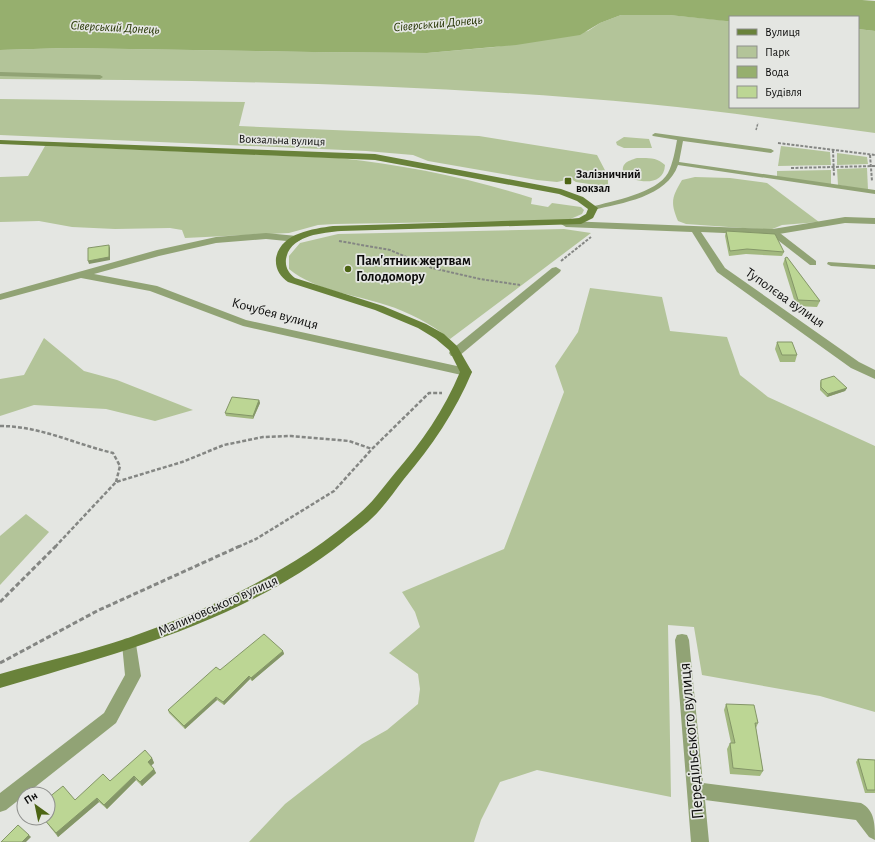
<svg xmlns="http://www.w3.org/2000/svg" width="875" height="842" viewBox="0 0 875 842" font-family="'Alegreya Sans',sans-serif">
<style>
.green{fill:#b3c499}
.water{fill:#96af6e}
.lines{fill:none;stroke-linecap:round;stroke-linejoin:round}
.path-far3{stroke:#848683;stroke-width:1.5;stroke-dasharray:2.5 1;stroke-linecap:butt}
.path-far2{stroke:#848683;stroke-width:2;stroke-dasharray:3 1.5;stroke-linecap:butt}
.path-far1{stroke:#848683;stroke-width:2.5;stroke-dasharray:4 2;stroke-linecap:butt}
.path{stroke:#848683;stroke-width:3;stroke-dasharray:5 2.5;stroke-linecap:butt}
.lane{fill:#91a375;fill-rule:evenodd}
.street{fill:#91a375;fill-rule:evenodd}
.secondary{fill:#69823a;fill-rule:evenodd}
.wall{fill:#a2b87f}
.shaded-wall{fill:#849668}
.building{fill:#bcd694;stroke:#849668}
.poi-dot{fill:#4d6515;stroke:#e4e6e2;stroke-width:1.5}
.labels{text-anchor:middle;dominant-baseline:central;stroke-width:3.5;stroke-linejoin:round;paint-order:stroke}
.far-street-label{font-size:12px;fill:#0c0c0b;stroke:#e4e6e2}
.far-poi-label{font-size:12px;font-weight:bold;fill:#0c0c0b;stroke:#e4e6e2;text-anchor:start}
.far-water-label{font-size:13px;font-style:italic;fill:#243302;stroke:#e4e6e2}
.poi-label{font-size:14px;font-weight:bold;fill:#0c0c0b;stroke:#e4e6e2;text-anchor:start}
.street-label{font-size:14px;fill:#0c0c0b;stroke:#e4e6e2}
.near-street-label{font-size:17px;fill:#0c0c0b;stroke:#e4e6e2}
</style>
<rect width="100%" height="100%" fill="#e4e6e2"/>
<g class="green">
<path d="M621,15H669L730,21V107H858V29L875,31V133C799,123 724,111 648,104C433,84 216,80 0,79V50L66,48L312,52L427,53L495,47L588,31L600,23Z"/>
<path d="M0,99L245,102L239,126L479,136L597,155L608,176V187L576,182L571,179L557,182L537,180L428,161L413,155L366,151L0,135Z"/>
<path d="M624,137L649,139L652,148H624L617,145L616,142Z"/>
<path d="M45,146L339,158C404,165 470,178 532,198L531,204L548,207L552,203L581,207L584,210L582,214L568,220L335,224L318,225L289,233L185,238L182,230L170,228L115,229L72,227L39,221L0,222V177L28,176Z"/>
<path d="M781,146L830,152L831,165L778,166Z"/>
<path d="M837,153L867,157L868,164L837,165Z"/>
<path d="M637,158C647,158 657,157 665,165C664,187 637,183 624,175C620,164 627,161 637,158Z"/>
<path d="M867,168L868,190L838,185L837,169Z"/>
<path d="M831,170V185L777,177V171Z"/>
<path d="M695,177L730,178L767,183L819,222L782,225L770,230L686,224L678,221C670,202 672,197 682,180Z"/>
<path d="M564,229L591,233L450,339C431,324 409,312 386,305C353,294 316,291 289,269V256L300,243L338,234Z"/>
<path d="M590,288L662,297L670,331L727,337L740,375L768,397L875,446V712L820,696L702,675L694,627L668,625L671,797L537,770L500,782L481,820L474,842H249L285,804L362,744L387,730L418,704L420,689L418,674L389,653L420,627L415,612L402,592L504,549L564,392L555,366L578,332Z"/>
<path d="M44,338L84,371L117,380L193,410L155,421L106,409L34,405L0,416V379L24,375Z"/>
<path d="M26,514L49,532L0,585V536Z"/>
</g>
<path class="water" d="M0,0H862L875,1V31L858,29V17H730V21H726L669,15H621L600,23L580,35L516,45L427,53L312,52L66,48L0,50Z"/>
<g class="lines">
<path class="path-far3" d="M756,130L758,123"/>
<g class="path-far2">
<path d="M778,143L875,155"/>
<path d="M833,150L834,176"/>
<path d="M870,155L872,181"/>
<path d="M791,168L875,166"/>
<path d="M339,241L390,250L432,268L480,279L520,285"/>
<path d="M561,261L591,237"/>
</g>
<g class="path-far1">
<path d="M0,426C40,426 75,444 113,453L120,466L116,482"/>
<path d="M55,547L116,482L182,462L224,445L263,437L291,436L349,441L372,449"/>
<path d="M238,547L256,539L334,491L372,449L429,393H442"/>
</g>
<g class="path">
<path d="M0,602L56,546"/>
<path d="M0,663L97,611L240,546"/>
</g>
<g class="lane">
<path d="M0,72L100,75L103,77L100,79L0,76Z"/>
<path d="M655,133L771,149L774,151L771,153L683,141L679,162L875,190V194L678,165C667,197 622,203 593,210L591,209V207C612,201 657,193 668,173C673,163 675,151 677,140L653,136L652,135Z"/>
<path d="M770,230H776L816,261V265H810L770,234Z"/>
<path d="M828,262L875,265V269L831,266L827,264Z"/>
</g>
<g class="street">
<path d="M845,217L875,218V224L845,223L773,235L701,232L725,268L859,362L875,370V379L851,368L717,272L692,232L566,227L561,224L566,221L773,229Z"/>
<path d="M266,233L297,236L302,239L297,242L266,239L216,243L159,256L94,274L157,286L246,320L466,368L470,369L472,372L470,375L466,376L243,326L150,291L81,278L0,300V294L157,250L216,237Z"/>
<path d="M556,267L561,270L560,272L459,356H451L449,353L451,350L552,268Z"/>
<path d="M682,634L687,635L689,640L703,783L861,803C875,810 875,825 875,840L869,837L856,820L705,800L709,842H691L675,640L677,635Z"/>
<path d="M129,638L134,639L136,644L141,676L116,723L6,810L0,812V793L104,713L125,675L122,644L124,639Z"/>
</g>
<path class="secondary" d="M0,140L375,154L561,189L583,197L598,208L593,218L581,224L341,231C322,233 290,235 286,259C285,268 289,273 295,278L383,306L426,324L444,334L457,346L472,372C455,412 432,446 404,479C394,492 384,507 371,519C363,527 352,534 343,542C244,621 119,653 0,688V674C42,662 87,652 128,638C212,608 294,571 361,512C374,501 384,486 395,473C422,442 444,410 460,372L449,350L436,339L418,328L375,310L288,282C280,276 275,269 276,258C281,233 312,229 333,226L569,219L579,218L586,214L588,209L577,201L559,194L375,160L0,144Z"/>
</g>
<g class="wall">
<path d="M726,231L784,252L782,256L746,254L729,256L725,236Z"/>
<path d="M785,258L820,301L817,307L796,306L783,264Z"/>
<path d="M777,342L797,355L795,362H780L775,349Z"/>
<path d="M821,380L847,388L845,391L827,397L820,390V383Z"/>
<path d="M259,400L260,403L253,419L226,416L225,413Z"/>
<path d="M283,651L284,654L252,681L250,679L224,705L217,700L185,729L169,713L168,710L220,670Z"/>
<path d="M726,704L758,723L756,728L763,771L760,776L730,774L727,749L730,743H731L724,710Z"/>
<path d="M152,758L154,763L151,765L156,773L142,786L136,780L107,809L99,802L58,837L43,818H48L75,800Z"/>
<path d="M858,759L875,760V793H865L856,762Z"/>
</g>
<g class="shaded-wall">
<path d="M109,245L110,248V260L89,264L88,261Z"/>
<path d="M847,388L845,391L827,397L828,394Z"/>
<path d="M259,400L260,403L253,419V416Z"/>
<path d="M283,651L284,654L252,681L251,678Z"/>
<path d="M249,676L250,679L224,705L223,702Z"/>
<path d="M216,697L217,700L185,729L184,726Z"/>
<path d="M152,758L154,763L150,767L148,762Z"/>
<path d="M154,769L156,773L142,786L140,782Z"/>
<path d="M134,776L136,780L107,809L104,805Z"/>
<path d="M97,798L99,802L58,837L56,833Z"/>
<path d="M29,835L31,837L26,842H22Z"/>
</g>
<g class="building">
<path d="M726,231L775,234L784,252L747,249L730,251Z"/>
<path d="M109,245V257L88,261V248Z"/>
<path d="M787,257L820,301L798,300L785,258Z"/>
<path d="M777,342H792L797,355H782Z"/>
<path d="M834,376L847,388L828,394L821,387V380Z"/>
<path d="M232,397L259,400L253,416L225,413Z"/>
<path d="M264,634L283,651L251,678L249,676L223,702L216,697L184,726L168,710L216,667L220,670Z"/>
<path d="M726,704L754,705L758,723H755L763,771L733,768L730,743H735Z"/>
<path d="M145,750L152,758L148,762L154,769L140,782L134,776L104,805L97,798L56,833L43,818H48V798L63,786L75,800L103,774L110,781Z"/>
<path d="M858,759L875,760V790H867Z"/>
<path d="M18,825L29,835L22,842H1Z"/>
</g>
<g class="poi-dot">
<rect x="564" y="177" width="8" height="8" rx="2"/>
<circle cx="348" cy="269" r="4"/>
</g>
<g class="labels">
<g class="far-street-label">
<text transform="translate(282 140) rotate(2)">Вокзальна вулиця</text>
</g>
<g class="far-poi-label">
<text x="576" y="174">Залізничний<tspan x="576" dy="14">вокзал</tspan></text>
</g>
<g class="far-water-label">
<text transform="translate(438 24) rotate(-5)">Сіверський Донець</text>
<text transform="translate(115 28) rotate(3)">Сіверський Донець</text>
</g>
<g class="poi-label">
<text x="356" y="261">Пам'ятник жертвам<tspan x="356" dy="16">Голодомору</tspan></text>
</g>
<g class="street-label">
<text transform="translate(785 298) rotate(35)">Туполєва вулиця</text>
<text transform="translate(275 314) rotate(15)">Кочубея вулиця</text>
<text transform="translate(218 606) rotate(-24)">Малиновського вулиця</text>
</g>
<g class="near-street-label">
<text transform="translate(691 741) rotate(-95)">Передільського вулиця</text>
</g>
</g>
<rect x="729" y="16" width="130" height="92" fill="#e4e6e2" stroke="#8e8f8c"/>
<rect x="737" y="29" width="20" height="6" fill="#69823a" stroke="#8e8f8c"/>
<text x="765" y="36" font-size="12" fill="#0c0c0b">Вулиця</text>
<rect x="737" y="46" width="20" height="12" fill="#b3c499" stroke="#8e8f8c"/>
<text x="765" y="56" font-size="12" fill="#0c0c0b">Парк</text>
<rect x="737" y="66" width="20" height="12" fill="#96af6e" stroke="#8e8f8c"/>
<text x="765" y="76" font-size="12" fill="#0c0c0b">Вода</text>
<rect x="737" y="86" width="20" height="12" fill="#bcd694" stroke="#8e8f8c"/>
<text x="765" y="96" font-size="12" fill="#0c0c0b">Будівля</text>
<g transform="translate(36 806) rotate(327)"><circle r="19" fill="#e4e6e2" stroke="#8e8f8c"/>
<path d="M0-3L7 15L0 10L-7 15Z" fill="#4d6515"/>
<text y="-6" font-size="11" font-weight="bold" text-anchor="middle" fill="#0c0c0b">Пн</text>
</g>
</svg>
